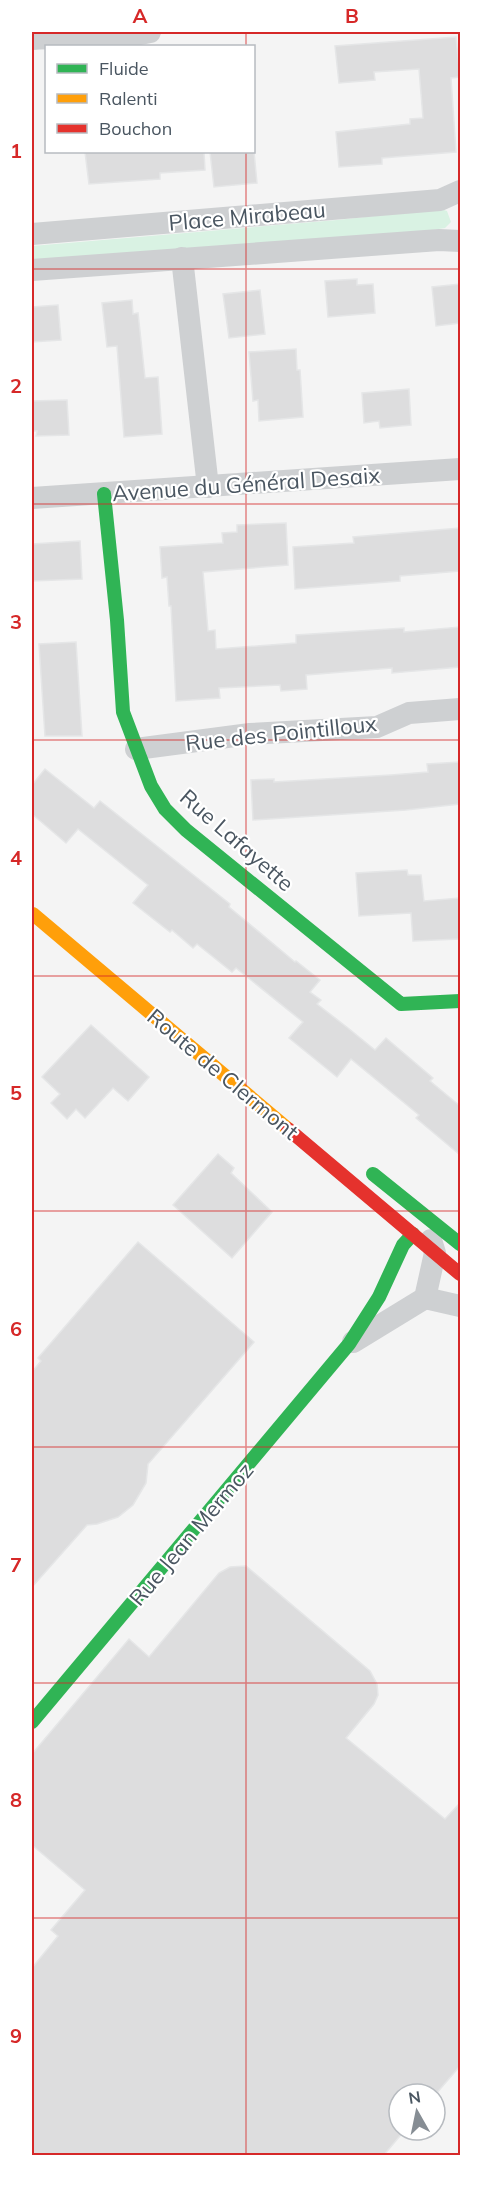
<svg xmlns="http://www.w3.org/2000/svg" width="492" height="2187" viewBox="0 0 492 2187" font-family="Mulish,sans-serif">
<style>
.green{fill:#d9f2e3}
.building{fill:#ddddde;stroke:#e5e6e7;stroke-width:1.5}
.lines{fill:none;stroke-linecap:round;stroke-linejoin:round}
.street{stroke:#ced0d2;stroke-width:22}
.fast{stroke:#30b455;stroke-width:14}
.slow{stroke:#ff9f0a;stroke-width:14}
.jam{stroke:#e5322d;stroke-width:14}
.grid{fill:none;stroke:#d62828;stroke-width:1.5;stroke-opacity:0.55}
.labels{text-anchor:middle;dominant-baseline:central;stroke-width:4.5;stroke-linejoin:round;paint-order:stroke}
.street-label{font-size:22px;fill:#4a5661;stroke:#fff}
.neatline{fill:none;stroke:#d62828;stroke-width:2}
.grid-label{font-size:20px;text-anchor:middle;font-weight:bold;fill:#d62828}
</style>
<rect width="100%" height="100%" fill="#f4f4f4"/>
<path class="green" d="M441,209L447,211L451,222L445,228L426,231L32,263V246L337,220Z"/>
<g class="building">
<path d="M456,37L460,77L451,78L456,152L382,158V164L339,167L336,132L410,124V119L423,118L419,69L374,72L375,80L339,83L335,46Z"/>
<path d="M85,152H204L205,170L160,173V179L89,184Z"/>
<path d="M210,152H254L257,183L214,187Z"/>
<path d="M357,279V285L373,284L375,313L328,317L325,281Z"/>
<path d="M460,284V323L436,326L432,287Z"/>
<path d="M260,290L265,334L229,338L223,294Z"/>
<path d="M132,300L133,314L138,313L145,378L158,377L162,434L124,437L117,346L107,347L102,303Z"/>
<path d="M58,305L61,340L32,342V307Z"/>
<path d="M296,349L297,370H300L303,417L259,421L258,400L253,401L249,352Z"/>
<path d="M409,389L411,425L380,428L379,421L364,423L362,393Z"/>
<path d="M67,400L69,435L36,436L37,431H32V401Z"/>
<path d="M286,523L288,565L203,572L208,631L215,630L216,649L296,643V635L404,628V632L460,627V667L392,673V668L306,675L307,689L281,691L280,685L219,688L220,698L176,701L171,606H169L167,577L162,578L160,547L223,543L222,533L237,532V525Z"/>
<path d="M460,528V571L400,576V581L295,589L293,547L354,543L353,537Z"/>
<path d="M80,541L82,579L32,581V544Z"/>
<path d="M76,642L82,736H45L39,644Z"/>
<path d="M460,762V804L406,810L253,820L251,780L274,779V782L391,775L428,772L427,764Z"/>
<path d="M45,769L94,808L100,801L230,904L229,907L295,962L296,961L320,980L310,992L321,1000L317,1004L348,1028L375,1050L386,1038L433,1078L430,1081L460,1106V1155L416,1118L419,1115L351,1059L337,1077L289,1038L303,1022L236,968L232,972L197,944L193,948L172,930L170,932L133,903L148,885L78,829L66,843L32,814V785Z"/>
<path d="M407,870L408,875H421L424,901L460,898V939L413,941L411,913L359,916L356,873Z"/>
<path d="M91,1025L149,1077L128,1101L113,1088L85,1118L76,1109L67,1119L51,1103L60,1094L42,1077Z"/>
<path d="M218,1154L234,1168L231,1173L272,1212L232,1258L173,1205Z"/>
<path d="M138,1242L254,1342L148,1464L146,1483L133,1505L118,1517L97,1524L87,1525L32,1587V1372L41,1361L38,1358Z"/>
<path d="M246,1566L370,1671L377,1684L378,1695L374,1704L346,1738L445,1819L460,1803V2066L435,2095L399,2094V2130H405L383,2156H32V1968L58,1936L51,1930L85,1890L32,1845V1754L129,1639L149,1657L219,1573L230,1567Z"/>
</g>
<g class="lines">
<g class="street">
<path d="M32,39C52,37 73,40 93,39C112,39 132,36 150,32"/>
<path d="M32,234L440,200L460,191"/>
<path d="M182,258L208,487"/>
<path d="M32,270L439,240L460,241"/>
<path d="M32,498L460,469"/>
<path d="M136,749L250,734L377,727L409,713L460,709"/>
<path d="M425,1298L460,1306"/>
<path d="M353,1342L425,1298L435,1253L431,1240"/>
</g>
<g class="fast">
<path d="M104,494L117,620L123,712L151,786L165,809L186,830L401,1004L460,1001"/>
<path d="M373,1174L460,1244"/>
<path d="M32,1722L349,1344L379,1297L403,1245L413,1234"/>
</g>
<path class="slow" d="M33,914L288,1129"/>
<path class="jam" d="M288,1129L460,1274"/>
</g>
<path class="grid" d="M246,32V46M246,152V2156M32,269H460M32,504H460M32,740H460M32,976H460M32,1211H460M32,1447H460M32,1683H460M32,1918H460"/>
<g class="labels">
<g class="street-label">
<text transform="translate(247 216) rotate(-5)">Place Mirabeau</text>
<text transform="translate(246 484) rotate(-4)">Avenue du Général Desaix</text>
<text transform="translate(281 733) rotate(-6)">Rue des Pointilloux</text>
<text transform="translate(237 840) rotate(41)">Rue Lafayette</text>
<text transform="translate(223 1074) rotate(40)">Route de Clermont</text>
<text transform="translate(191 1534) rotate(-50)">Rue Jean Mermoz</text>
</g>
</g>
<rect width="492" height="2187" fill="none" stroke="#ffffff" stroke-width="66"/>
<rect x="45" y="45" width="210" height="108" fill="#ffffff" stroke="#b7bbc0" stroke-width="1.5"/>
<rect x="57" y="64" width="30" height="9" fill="#30b455" stroke="#b7bbc0" stroke-width="1.5"/>
<text x="99" y="75" font-size="18" fill="#4a5661">Fluide</text>
<rect x="57" y="94" width="30" height="9" fill="#ff9f0a" stroke="#b7bbc0" stroke-width="1.5"/>
<text x="99" y="105" font-size="18" fill="#4a5661">Ralenti</text>
<rect x="57" y="124" width="30" height="9" fill="#e5322d" stroke="#b7bbc0" stroke-width="1.5"/>
<text x="99" y="135" font-size="18" fill="#4a5661">Bouchon</text>
<g transform="translate(417 2112) rotate(351)"><circle r="28" fill="#ffffff" stroke="#b7bbc0" stroke-width="1.5"/>
<path d="M0-4.5L10 22L0 15L-10 22Z" fill="#868d94"/>
<text y="-9" font-size="16" font-weight="bold" text-anchor="middle" fill="#4a5661">N</text>
</g>
<rect x="33" y="33" width="426" height="2121" class="neatline"/>
<g class="grid-label">
<text x="140" y="23">A</text>
<text x="352" y="23">B</text>
<text x="16" y="158">1</text>
<text x="16" y="393">2</text>
<text x="16" y="629">3</text>
<text x="16" y="865">4</text>
<text x="16" y="1100">5</text>
<text x="16" y="1336">6</text>
<text x="16" y="1572">7</text>
<text x="16" y="1807">8</text>
<text x="16" y="2043">9</text>
</g>
</svg>
